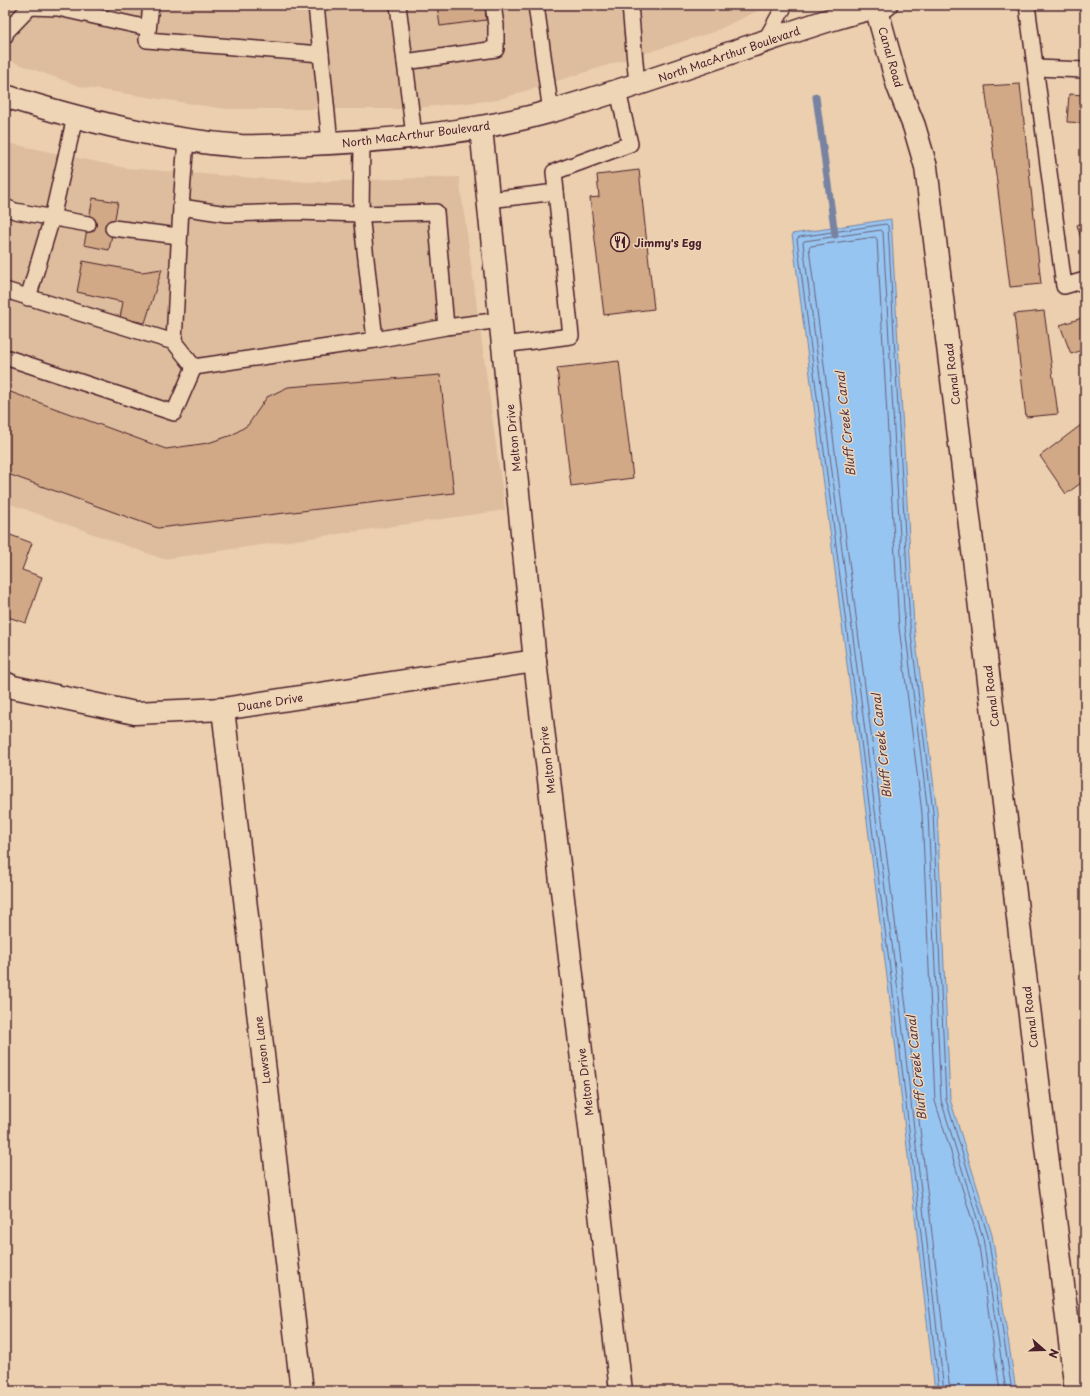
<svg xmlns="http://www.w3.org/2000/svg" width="1090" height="1396" viewBox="0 0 1090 1396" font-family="'Playpen Sans',sans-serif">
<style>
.built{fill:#ddbd9d}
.water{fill:#97c5f1;stroke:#7883a2}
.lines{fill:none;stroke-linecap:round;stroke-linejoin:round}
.shore{stroke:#69617a;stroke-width:1}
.stream{stroke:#7883a2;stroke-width:7}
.building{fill:#d1a986;stroke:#4a1f2b}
.lane-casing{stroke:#4a1f2b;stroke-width:18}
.street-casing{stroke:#4a1f2b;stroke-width:25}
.secondary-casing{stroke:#4a1f2b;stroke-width:25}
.lane{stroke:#eed5b6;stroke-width:15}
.street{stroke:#eed5b6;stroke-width:22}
.secondary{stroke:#eed5b6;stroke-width:22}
.labels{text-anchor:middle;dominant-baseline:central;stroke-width:3;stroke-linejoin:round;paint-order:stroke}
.street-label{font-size:11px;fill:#4a1f2b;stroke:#eed5b6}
.poi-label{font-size:11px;font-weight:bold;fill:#4a1f2b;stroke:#eed5b6;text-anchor:start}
.water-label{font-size:12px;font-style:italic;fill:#563849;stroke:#eed5b6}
</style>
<rect width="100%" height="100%" fill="#ebcfae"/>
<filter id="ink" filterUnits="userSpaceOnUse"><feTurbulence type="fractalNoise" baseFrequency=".025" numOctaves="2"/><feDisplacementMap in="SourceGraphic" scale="8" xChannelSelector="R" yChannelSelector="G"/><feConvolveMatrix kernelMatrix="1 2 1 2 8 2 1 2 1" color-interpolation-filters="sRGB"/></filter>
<g filter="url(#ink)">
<g class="built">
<path d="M5,5H770L713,32L497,100L402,109H226L82,87L5,59Z"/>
<path d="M8,143L125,168L308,182L459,177L505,510L163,559L5,502V152Z"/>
</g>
<path class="water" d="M891,219L914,626L937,812L950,1099L992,1235L1016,1391H935L892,1016L792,234Z"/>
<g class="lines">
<g class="shore">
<path d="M939,1391L896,1016L797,239L799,237L886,224L888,226L910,626L933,812L946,1100L988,1236L1012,1391"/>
<path d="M944,1391L901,1015L803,243L804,241L881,230L883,232L905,627L928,813L941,1100L983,1238L1006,1391"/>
<path d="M950,1391L907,1015L809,248L811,246L875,237L877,239L899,627L922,813L935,1101L978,1239L1000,1391"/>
</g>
<path class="stream" d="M816,97L835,235"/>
</g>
<g class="building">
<path d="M437,5H485L486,20L440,26Z"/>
<path d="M1020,84L1041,284L1010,287L985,86Z"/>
<path d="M1069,94L1085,95V123L1067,122Z"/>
<path d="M639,170L654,309L604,315L590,198L599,197L597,175Z"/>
<path d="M93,198L118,202L109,250L84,245Z"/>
<path d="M1085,222V252L1077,225Z"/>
<path d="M83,261L142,272L162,269L145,323L120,318L123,302L77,292Z"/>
<path d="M1044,311L1058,414L1026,417L1014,314Z"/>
<path d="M1085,317V349L1071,354L1060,325Z"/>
<path d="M619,361L633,478L571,486L557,368Z"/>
<path d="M440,375L454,493L158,528L5,473V390L166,449L208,443L232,435L248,425L267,397L288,387Z"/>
<path d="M1085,422V480L1066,494L1040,456Z"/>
<path d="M5,533L32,543L22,570L42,577L26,623L5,616Z"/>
</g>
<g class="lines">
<g class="lane-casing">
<g id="lane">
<path d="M151,5L147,40L321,54"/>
<path d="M316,5L330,143"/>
<path d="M398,5L414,136"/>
<path d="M536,5L551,112"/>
<path d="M630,5L637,85"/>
<path d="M1027,5L1064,286L1085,280"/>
<path d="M5,36L6,32L30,7L58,8L148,28"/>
<path d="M765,41L785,5"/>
<path d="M405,62L496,49V25L493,5"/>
<path d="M1036,68L1085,70"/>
<path d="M362,142L361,214L375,340"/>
<path d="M489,200L556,192"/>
<path d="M5,207L15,211L88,224"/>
<path d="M181,207L186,139"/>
<path d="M113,228L179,236"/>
<path d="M5,290L174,342L194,367L375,340L446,327L501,320"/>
<path d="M28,298L52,218L75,117"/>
<path d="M174,342L181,207L227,214L297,212L361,214L436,212L446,327"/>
<path d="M503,345L571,336L554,172L630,144L618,91"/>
<path d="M5,357L174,413L194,367"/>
</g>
</g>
<g class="street-casing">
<g id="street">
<path d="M876,7L898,86L914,126L926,167L1076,1391"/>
<path d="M481,128L535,661L621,1391"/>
<path d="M5,683L13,687L135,713L223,709L535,661"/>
<path d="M223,709L302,1391"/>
</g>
</g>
<g class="secondary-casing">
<path id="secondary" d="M5,96C82,120 160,140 241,146C263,147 287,145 309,144C389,141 475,133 552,111C619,92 685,68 751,46C796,31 840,15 886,5"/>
</g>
<use href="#lane" class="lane"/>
<use href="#street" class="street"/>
<use href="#secondary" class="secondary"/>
</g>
</g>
<defs>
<g id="restaurant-ring" transform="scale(1)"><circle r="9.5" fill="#eed5b6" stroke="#4a1f2b" stroke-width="1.5"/><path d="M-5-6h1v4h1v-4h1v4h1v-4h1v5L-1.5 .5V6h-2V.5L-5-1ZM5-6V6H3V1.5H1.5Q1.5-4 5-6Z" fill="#4a1f2b"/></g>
</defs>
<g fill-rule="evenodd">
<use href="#restaurant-ring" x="620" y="242"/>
</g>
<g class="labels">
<g class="street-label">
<text transform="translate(729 54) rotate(-19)">North MacArthur Boulevard</text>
<text transform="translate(891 57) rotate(74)">Canal Road</text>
<text transform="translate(416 134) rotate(-7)">North MacArthur Boulevard</text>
<text transform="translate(952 374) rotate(-97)">Canal Road</text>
<text transform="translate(513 438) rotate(-96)">Melton Drive</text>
<text transform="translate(991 696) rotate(-97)">Canal Road</text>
<text transform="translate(270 702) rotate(-9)">Duane Drive</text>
<text transform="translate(547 760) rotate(-97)">Melton Drive</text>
<text transform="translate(1030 1017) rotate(-97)">Canal Road</text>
<text transform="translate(262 1050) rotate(-97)">Lawson Lane</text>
<text transform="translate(585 1082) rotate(-97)">Melton Drive</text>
</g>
<g class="poi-label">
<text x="634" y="242">Jimmy's Egg</text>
</g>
<g class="water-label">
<text transform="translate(845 424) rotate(-96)">Bluff Creek Canal</text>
<text transform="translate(881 746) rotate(-96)">Bluff Creek Canal</text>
<text transform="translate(916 1068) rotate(-96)">Bluff Creek Canal</text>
</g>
</g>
<rect width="1090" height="1396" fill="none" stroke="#eed5b6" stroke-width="20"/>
<rect x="10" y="10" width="1070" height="1376" fill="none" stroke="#4a1f2b" stroke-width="1.5" filter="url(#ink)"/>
<g transform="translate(1044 1350) rotate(110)" stroke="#eed5b6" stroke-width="3" paint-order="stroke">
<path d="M0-3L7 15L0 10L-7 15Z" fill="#4a1f2b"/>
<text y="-6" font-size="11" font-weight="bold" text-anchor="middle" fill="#4a1f2b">N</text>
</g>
</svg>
